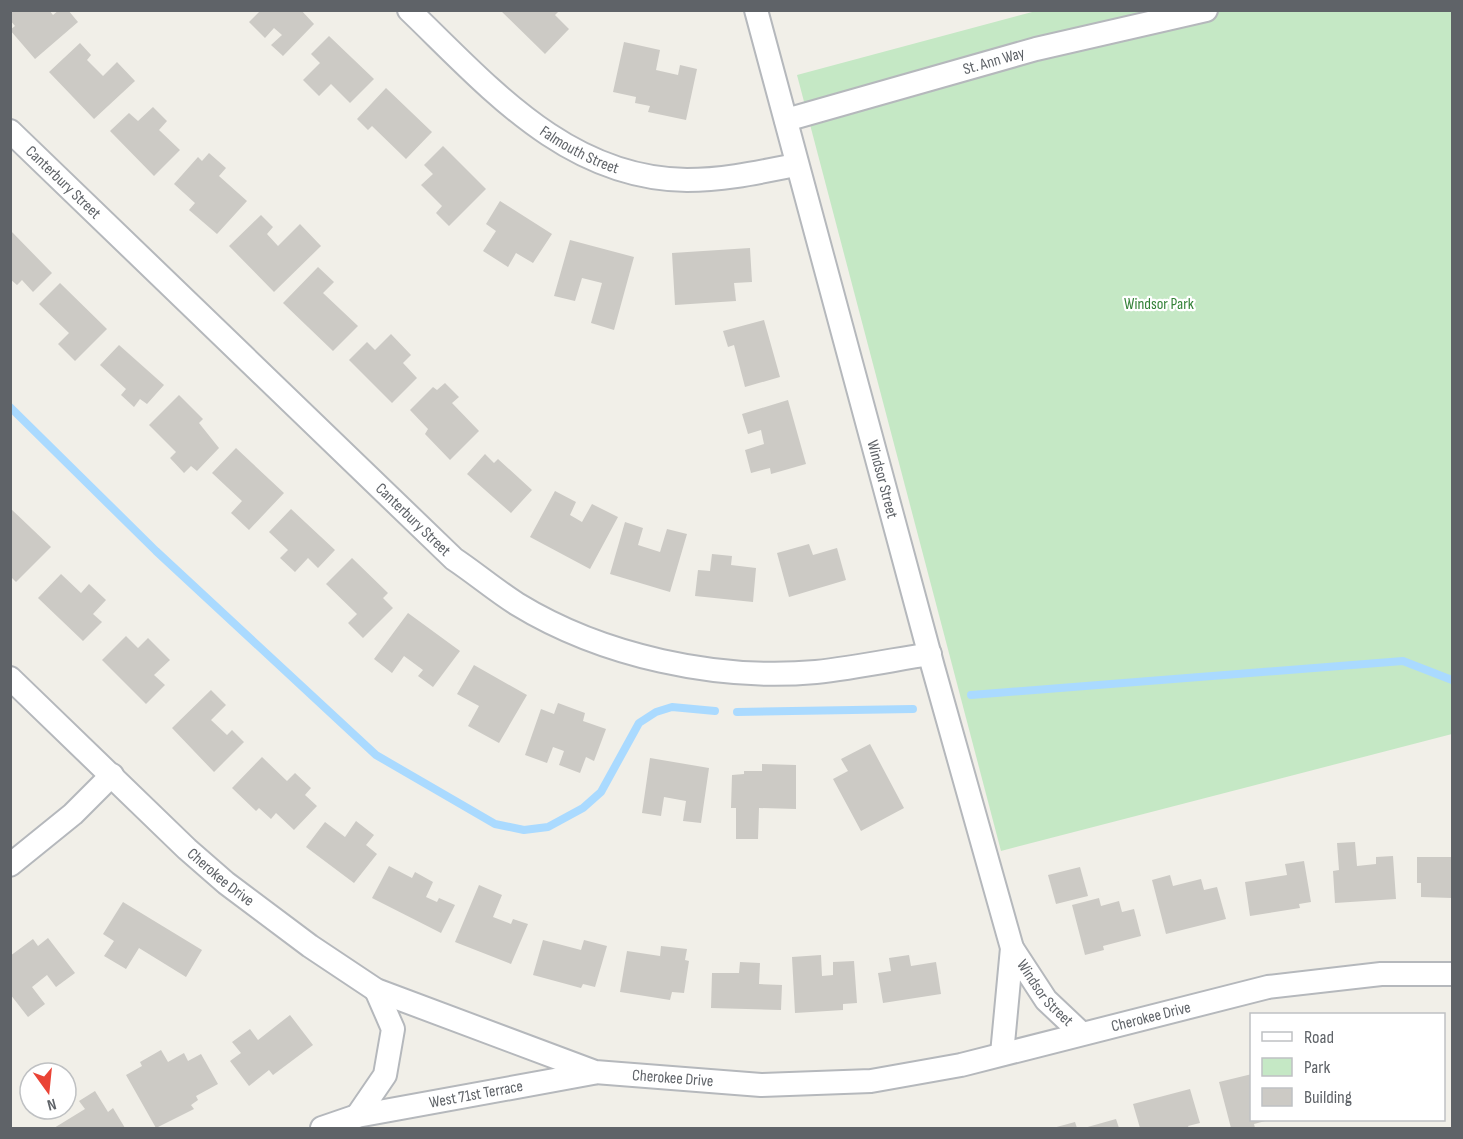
<svg xmlns="http://www.w3.org/2000/svg" width="1463" height="1139" viewBox="0 0 1463 1139" font-family="'Sofia Sans Condensed',sans-serif">
<style>
.green{fill:#c5e8c5}
.lines{fill:none;stroke-linecap:round;stroke-linejoin:round}
.stream{stroke:#aadaff;stroke-width:8}
.building{fill:#cccac5}
.street-casing{stroke:#b5b8bc;stroke-width:26}
.street{stroke:#fff;stroke-width:22}
.labels{text-anchor:middle;dominant-baseline:central;stroke-width:4.5;stroke-linejoin:round;paint-order:stroke}
.street-label{font-size:16px;fill:#5f6368;stroke:#fff}
.park-label{font-size:16px;fill:#348238;stroke:#fff}
</style>
<rect width="100%" height="100%" fill="#f1efe8"/>
<path class="green" d="M1036,11H1452V734L1001,851L797,75Z"/>
<g class="lines">
<g class="stream">
<path d="M10,407L156,551L376,755L495,824L524,830L548,827L583,808L601,792L639,723L656,712L672,707L715,711"/>
<path d="M971,695L1403,661L1452,680"/>
<path d="M737,712L913,709"/>
</g>
</g>
<g class="building">
<path d="M10,10H49L53,15L59,10H68L78,22L35,59L10,30L15,26L10,20Z"/>
<path d="M261,10H301L314,24L283,56L271,45L282,35L274,28L265,38L249,22Z"/>
<path d="M500,10H560L555,15L569,29L545,54Z"/>
<path d="M329,36L374,79L350,103L331,84L319,96L303,80L320,63L311,54Z"/>
<path d="M624,42L660,50L656,70L678,75L680,65L697,69L686,120L648,112L650,106L635,103L636,97L613,92Z"/>
<path d="M80,43L91,55L87,60L103,76L117,62L135,81L94,119L49,72Z"/>
<path d="M386,88L432,132L406,159L372,126L368,130L357,119Z"/>
<path d="M153,107L167,121L159,130L180,150L154,176L110,131L129,113L138,121Z"/>
<path d="M443,146L486,189L449,226L436,213L442,206L421,185L433,174L424,165Z"/>
<path d="M209,153L226,168L219,176L247,201L217,234L189,210L195,203L174,184L198,157L202,161Z"/>
<path d="M500,201L552,234L533,263L516,253L508,267L483,251L496,231L486,224Z"/>
<path d="M261,215L273,227L267,234L278,246L300,224L321,246L274,292L229,246Z"/>
<path d="M10,230L52,273L33,292L22,280L17,285L10,279Z"/>
<path d="M570,240L634,257L614,330L591,323L602,283L582,278L575,301L554,296Z"/>
<path d="M750,248L752,282L734,283L736,301L675,305L672,253Z"/>
<path d="M318,267L334,282L323,293L358,326L333,351L283,303Z"/>
<path d="M60,283L107,329L75,361L58,344L69,333L39,304Z"/>
<path d="M764,320L780,377L745,387L734,345L728,347L723,331Z"/>
<path d="M391,334L411,355L403,363L417,378L392,403L349,360L367,342L375,350Z"/>
<path d="M119,345L164,385L147,404L140,399L134,407L121,395L126,389L100,365Z"/>
<path d="M445,383L459,397L452,403L479,431L450,460L425,434L428,429L410,410L433,387L437,390Z"/>
<path d="M179,395L203,419L199,423L219,448L197,471L191,466L184,473L170,458L176,452L149,425Z"/>
<path d="M788,400L806,464L771,474L770,468L751,473L745,450L764,444L761,430L748,434L742,414Z"/>
<path d="M236,448L284,493L249,530L231,513L242,501L212,473Z"/>
<path d="M485,454L494,463L498,459L532,490L511,513L467,474Z"/>
<path d="M555,491L576,502L570,515L582,522L592,504L618,517L590,569L530,537Z"/>
<path d="M10,508L51,547L16,582L10,576Z"/>
<path d="M291,509L335,550L318,568L308,558L295,572L280,558L288,550L269,532Z"/>
<path d="M625,522L643,528L638,545L660,552L667,529L687,534L670,592L610,574Z"/>
<path d="M809,544L813,555L837,548L846,580L789,597L777,553Z"/>
<path d="M712,554L732,556L731,565L756,568L753,602L695,596L698,570L710,571Z"/>
<path d="M352,558L388,593L383,598L393,608L363,638L348,623L357,614L326,584Z"/>
<path d="M61,574L81,593L89,584L106,600L93,614L102,622L83,641L38,598Z"/>
<path d="M408,613L460,651L433,687L418,676L423,670L404,656L392,673L374,659Z"/>
<path d="M126,636L138,648L148,638L170,660L154,675L165,685L146,704L102,660Z"/>
<path d="M474,665L527,695L499,743L468,726L479,706L457,694Z"/>
<path d="M211,690L226,705L211,720L227,735L232,730L244,742L214,772L172,728Z"/>
<path d="M558,703L585,713L583,721L606,729L594,761L586,757L580,773L559,765L564,751L553,747L547,763L525,755L541,709L554,714Z"/>
<path d="M870,744L904,808L861,831L833,779L848,771L841,759Z"/>
<path d="M262,757L287,781L295,773L311,788L305,795L317,806L294,830L276,813L271,819L259,808L256,811L232,788Z"/>
<path d="M650,758L709,768L701,823L683,821L686,801L664,797L661,816L642,813Z"/>
<path d="M762,764L796,765V809L759,808L758,839H736V808H731L732,775L744,774V771H762Z"/>
<path d="M356,821L374,835L366,845L377,854L354,883L306,847L325,822L345,837Z"/>
<path d="M1355,842L1357,866L1376,864V857L1393,856L1396,899L1335,903L1333,871L1339,870L1337,843Z"/>
<path d="M1417,857H1452V898L1421,897V883H1417Z"/>
<path d="M1304,861L1311,902L1299,904L1300,908L1250,916L1245,882L1287,875L1285,864Z"/>
<path d="M389,866L412,878L415,872L433,882L426,897L437,902L439,898L455,905L441,933L372,898Z"/>
<path d="M1080,867L1088,896L1056,904L1048,875Z"/>
<path d="M1170,875L1173,886L1201,879L1204,890L1217,887L1226,919L1166,934L1152,880Z"/>
<path d="M479,885L502,895L493,917L511,924L513,919L528,924L511,964L455,942Z"/>
<path d="M1099,898L1101,906L1119,901L1122,912L1134,909L1141,936L1103,946L1104,950L1085,955L1072,905Z"/>
<path d="M123,902L202,950L186,977L139,948L126,969L104,956L114,941L103,934Z"/>
<path d="M48,938L75,973L56,987L47,975L32,987L45,1004L28,1017L10,994V956L33,939L38,946Z"/>
<path d="M543,940L581,950L584,940L607,946L595,987L583,984L581,988L533,975Z"/>
<path d="M661,946L687,949L685,960L689,961L684,993L672,992L670,1000L620,992L627,951L660,956Z"/>
<path d="M821,955L822,976L833,975V962L854,961L857,1003L843,1004V1010L795,1013L792,957Z"/>
<path d="M909,955L911,966L936,962L941,994L883,1003L878,973L891,971L889,958Z"/>
<path d="M740,962L760,963L759,984L782,985L781,1010L711,1008L712,973H739Z"/>
<path d="M290,1015L313,1045L273,1075L269,1070L249,1086L230,1061L241,1053L232,1042L250,1029L258,1040Z"/>
<path d="M161,1050L168,1062L184,1053L188,1061L201,1054L218,1084L196,1096L198,1100L191,1105L194,1109L156,1128L126,1075L142,1066L140,1062Z"/>
<path d="M1252,1074V1120H1269L1254,1124L1255,1128H1231L1219,1082Z"/>
<path d="M1190,1089L1200,1123L1188,1126L1189,1128H1140L1133,1104Z"/>
<path d="M95,1091L108,1112L113,1108L125,1128H54L85,1109L79,1101Z"/>
<path d="M1116,1119L1119,1128H1084Z"/>
<path d="M1075,1122L1077,1128H1053Z"/>
</g>
<g class="lines">
<g class="street-casing">
<g id="street">
<path id="s1" d="M409,10C489,87 567,179 687,180C724,180 760,172 796,165"/>
<path id="s2" d="M756,10L933,667L1012,948L1002,1054"/>
<path id="s3" d="M786,120L1036,49L1206,10"/>
<path id="s4" d="M10,131L454,559C475,573 495,590 517,604C602,656 717,681 816,672C854,668 892,660 930,654"/>
<path id="s5" d="M10,678L187,849L226,883L310,946L376,990L595,1072L761,1085L871,1081L961,1065L1268,987L1381,974H1452"/>
<path d="M10,865L73,814L112,775"/>
<path id="s6" d="M1012,948L1046,1000L1081,1033"/>
<path d="M357,1116L385,1075L393,1029L376,990"/>
<path id="s7" d="M322,1128L357,1116L593,1073"/>
</g>
</g>
<use href="#street" class="street"/>
</g>
<g class="labels">
<g class="street-label">
<text stroke="none"><textPath href="#s3" startOffset="216">St. Ann Way</textPath></text>
<text stroke="none"><textPath href="#s1" startOffset="222">Falmouth Street</textPath></text>
<text stroke="none"><textPath href="#s4" startOffset="74">Canterbury Street</textPath></text>
<text stroke="none"><textPath href="#s2" startOffset="486">Windsor Street</textPath></text>
<text stroke="none"><textPath href="#s4" startOffset="560">Canterbury Street</textPath></text>
<text stroke="none"><textPath href="#s5" startOffset="290">Cherokee Drive</textPath></text>
<text stroke="none"><textPath href="#s6" startOffset="56">Windsor Street</textPath></text>
<text stroke="none"><textPath href="#s5" startOffset="1280">Cherokee Drive</textPath></text>
<text stroke="none"><textPath href="#s5" startOffset="794">Cherokee Drive</textPath></text>
<text stroke="none"><textPath href="#s7" startOffset="158">West 71st Terrace</textPath></text>
</g>
<g class="park-label">
<text x="1159" y="304">Windsor Park</text>
</g>
</g>
<rect width="1463" height="1139" fill="none" stroke="#5f6368" stroke-width="24"/>
<rect x="1250" y="1013" width="195" height="108" fill="#ffffff" stroke="#bfc1c3" stroke-width="1.5"/>
<rect x="1262" y="1032" width="30" height="9" fill="#ffffff" stroke="#bfc1c3" stroke-width="1.5"/>
<text x="1304" y="1043" font-size="18" fill="#5f6368">Road</text>
<rect x="1262" y="1058" width="30" height="18" fill="#c5e8c5" stroke="#bfc1c3" stroke-width="1.5"/>
<text x="1304" y="1073" font-size="18" fill="#5f6368">Park</text>
<rect x="1262" y="1088" width="30" height="18" fill="#cccac5" stroke="#bfc1c3" stroke-width="1.5"/>
<text x="1304" y="1103" font-size="18" fill="#5f6368">Building</text>
<g transform="translate(48 1091) rotate(165)"><circle r="28" fill="#ffffff" stroke="#bfc1c3" stroke-width="1.5"/>
<path d="M0-4.5L10 22L0 15L-10 22Z" fill="#ea4335"/>
<text y="-9" font-size="16" font-weight="bold" text-anchor="middle" fill="#5f6368">N</text>
</g>
</svg>
